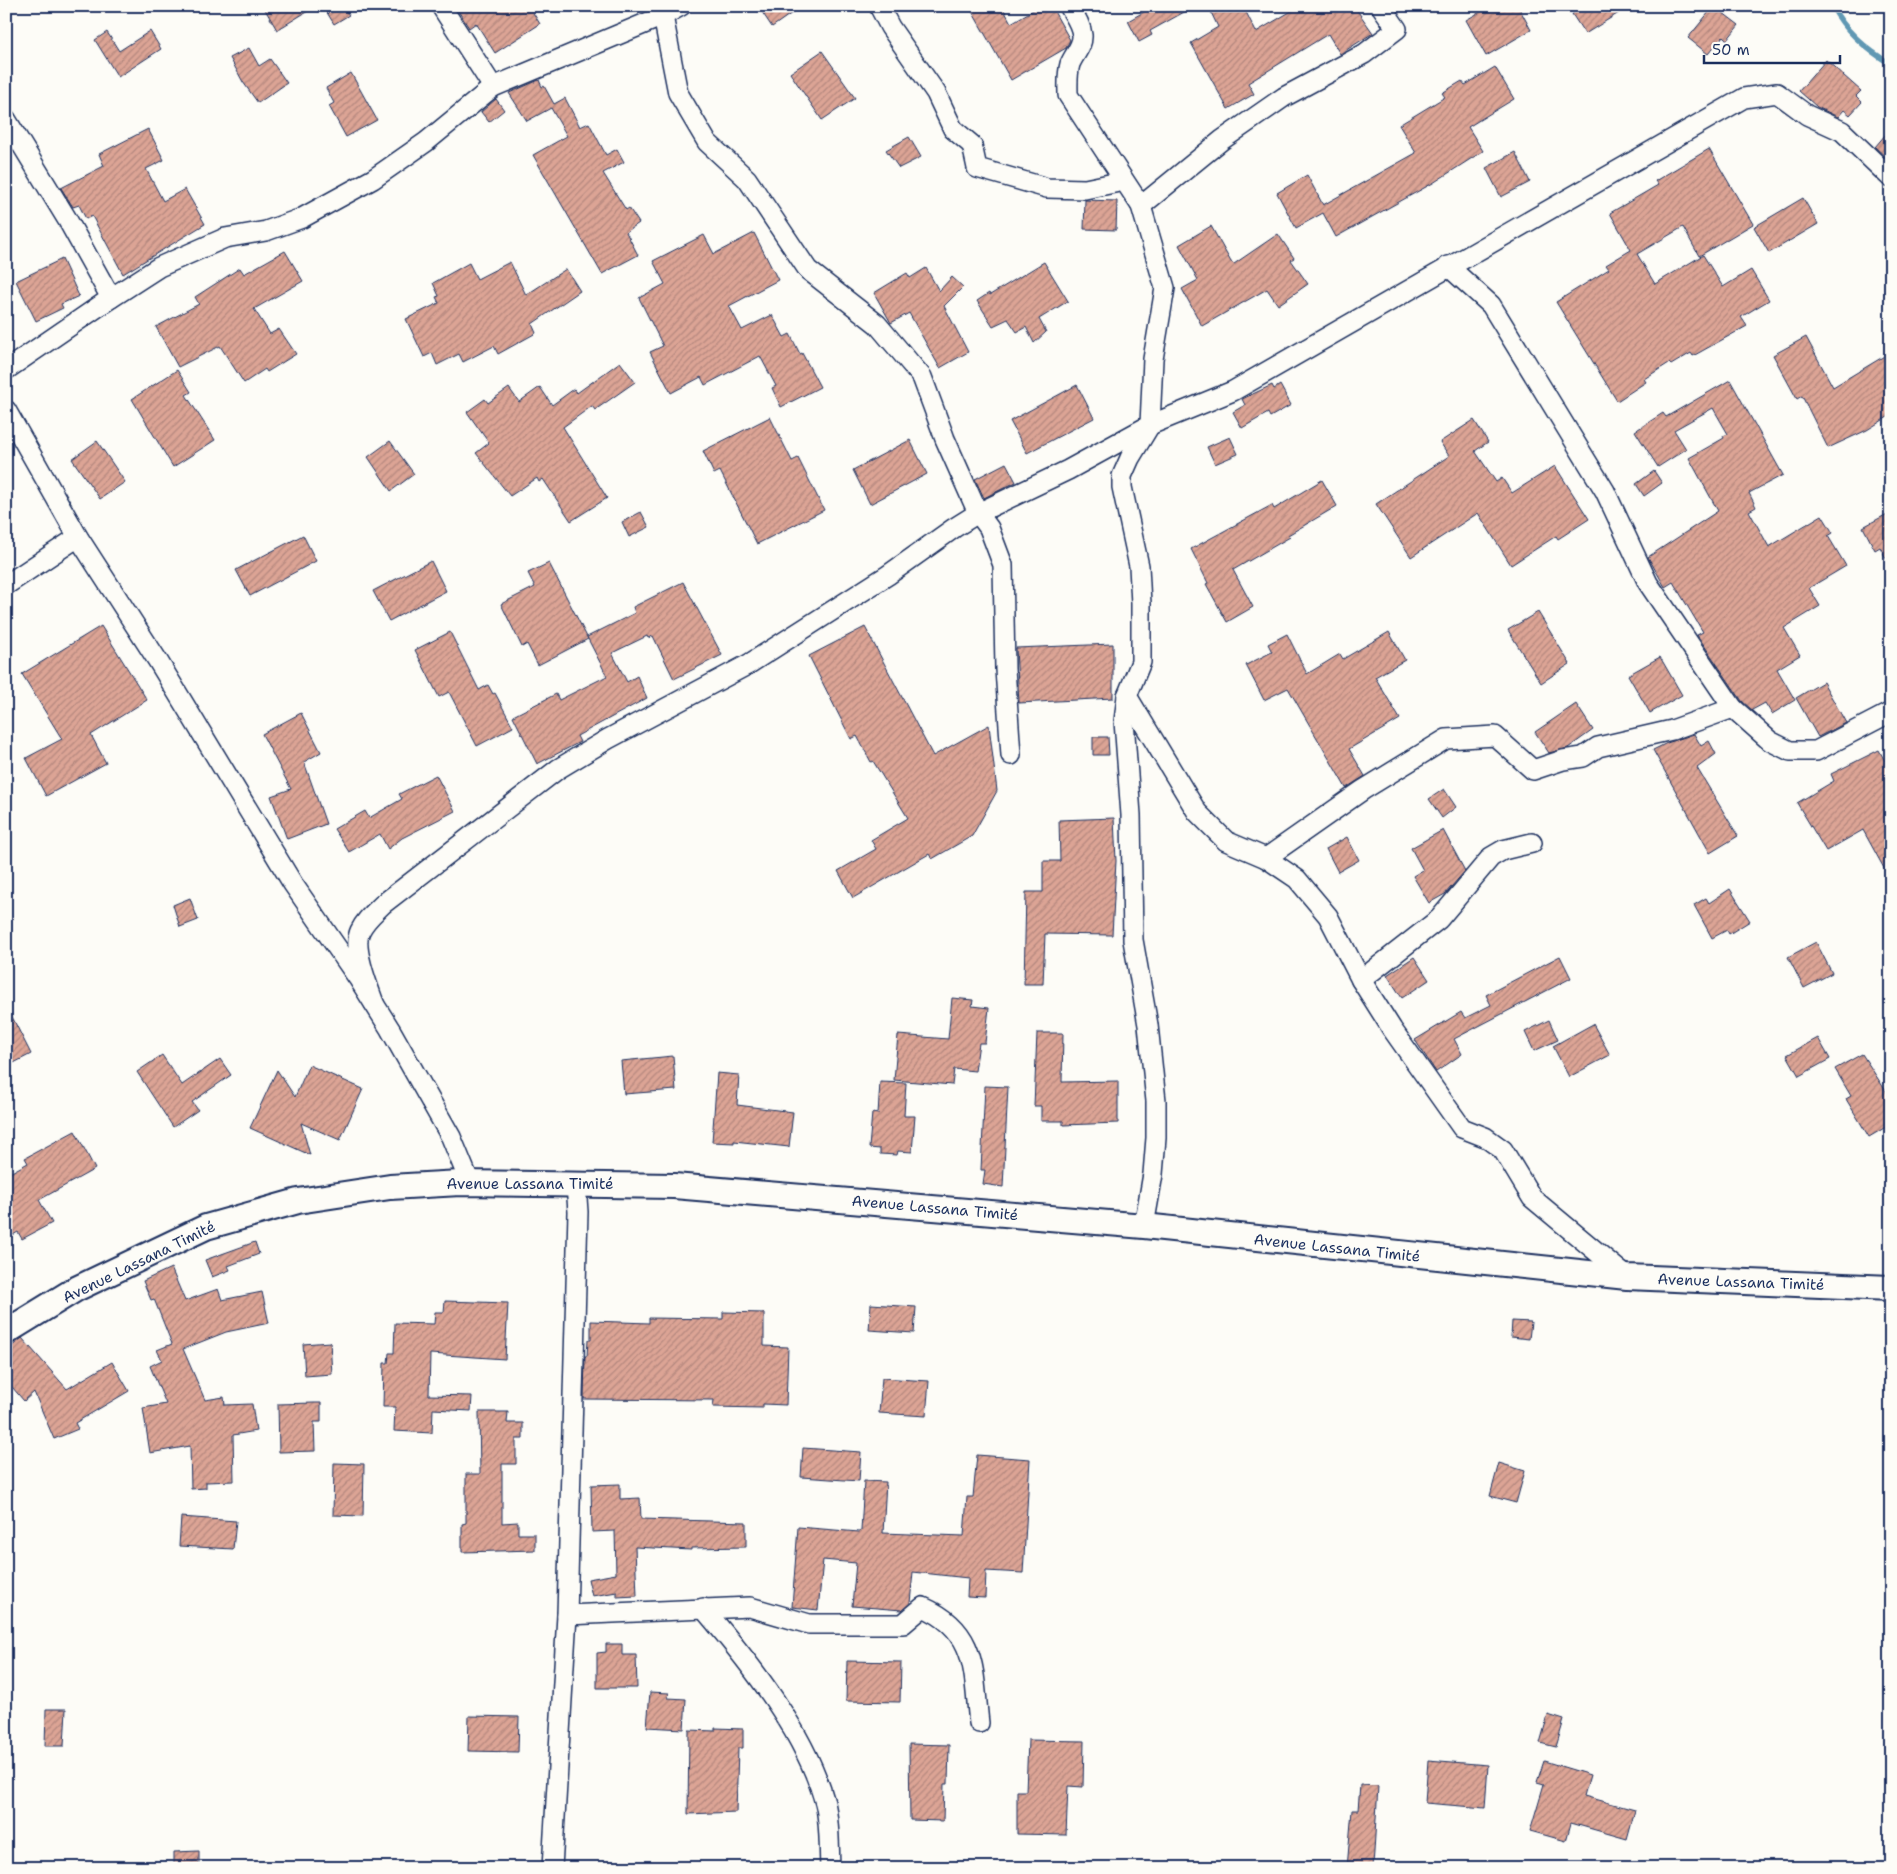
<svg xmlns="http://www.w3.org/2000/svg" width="1897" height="1874" viewBox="0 0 1897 1874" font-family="'Shantell Sans',sans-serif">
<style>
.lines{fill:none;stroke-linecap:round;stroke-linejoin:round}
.stream{stroke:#6198b3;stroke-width:5.5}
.building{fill:url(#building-hatch);stroke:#1b2f5e}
.minor-casing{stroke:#1b2f5e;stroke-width:22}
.tertiary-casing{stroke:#1b2f5e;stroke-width:28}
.minor{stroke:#fdfcf7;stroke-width:19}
.tertiary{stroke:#fdfcf7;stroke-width:24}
.labels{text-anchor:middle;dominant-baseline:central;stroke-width:4;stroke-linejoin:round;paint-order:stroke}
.street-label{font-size:15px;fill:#1b2f5e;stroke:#fdfcf7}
</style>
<defs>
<pattern id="building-hatch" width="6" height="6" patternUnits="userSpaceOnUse" patternTransform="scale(1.25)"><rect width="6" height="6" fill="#dca495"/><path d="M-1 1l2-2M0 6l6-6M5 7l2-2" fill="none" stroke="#b2867d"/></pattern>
</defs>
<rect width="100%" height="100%" fill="#fdfcf7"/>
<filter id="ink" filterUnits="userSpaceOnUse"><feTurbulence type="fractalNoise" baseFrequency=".02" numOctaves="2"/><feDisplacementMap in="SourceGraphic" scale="10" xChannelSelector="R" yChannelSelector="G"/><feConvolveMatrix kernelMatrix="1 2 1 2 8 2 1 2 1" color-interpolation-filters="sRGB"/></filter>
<g filter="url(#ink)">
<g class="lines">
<path class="stream" d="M1832,6C1845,31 1867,50 1891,64"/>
</g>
<g class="building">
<path d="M263,6H316L277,30Z"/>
<path d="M323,6H343L349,15L334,24Z"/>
<path d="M455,6H529L540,24L495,53L476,23L469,28Z"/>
<path d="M758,6H802L772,27Z"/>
<path d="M969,6H1002L1011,23L1040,6H1051L1070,40L1066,48L1011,80Z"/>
<path d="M1154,6H1195L1150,31L1152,35L1139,42L1128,21Z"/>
<path d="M1208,6H1243L1256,32L1300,6H1354L1373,33L1340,54L1328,34L1248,83L1254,94L1228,109L1191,43L1218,27Z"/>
<path d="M1491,6H1518L1531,30L1486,56L1466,20Z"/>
<path d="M1584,6H1630L1585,34L1572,14Z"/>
<path d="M1714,6L1739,25L1727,40L1723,36L1708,54L1688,38Z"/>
<path d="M150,31L161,49L118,77L95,40L107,32L119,51Z"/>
<path d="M249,48L259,66L270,59L287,83L258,103L243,82L230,58Z"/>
<path d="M822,51L855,98L822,120L790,73Z"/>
<path d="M1826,60L1861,91L1856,96L1862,102L1850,115L1844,110L1838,117L1817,107L1799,91Z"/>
<path d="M1495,67L1514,99L1468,127L1483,151L1433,183L1336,237L1323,213L1296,228L1277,193L1307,175L1323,205L1416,153L1399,125L1445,97L1442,93L1462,81L1465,85Z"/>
<path d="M351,73L377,120L346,137L329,106L334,103L326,88Z"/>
<path d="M539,80L542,87L544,86L554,104L565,98L580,127L589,123L606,155L617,149L624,162L603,173L626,210L629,208L639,223L626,232L638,255L602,274L533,155L567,136L551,108L527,121L509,93Z"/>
<path d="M496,99L504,110L489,122L481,112Z"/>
<path d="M1891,128V162L1875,147Z"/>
<path d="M148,129L164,160L146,169L163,201L185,189L205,224L123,274L92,216L86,219L79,205L73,207L61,188L104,166L99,154Z"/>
<path d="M909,137L921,157L899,168L886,150Z"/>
<path d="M1709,149L1753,224L1699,256L1683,227L1637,254L1655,284L1703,255L1723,287L1751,270L1769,300L1741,317L1747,326L1693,356L1691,353L1671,365L1669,363L1644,379L1646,382L1617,401L1556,302L1609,269L1606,265L1631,250L1610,213L1658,185L1655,181Z"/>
<path d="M1515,152L1530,182L1501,197L1486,168Z"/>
<path d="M1803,198L1818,224L1769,253L1754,227Z"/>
<path d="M1085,200L1117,201L1116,230L1084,229Z"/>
<path d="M1211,226L1231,262L1234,264L1278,234L1294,258L1291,260L1308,284L1278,305L1267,289L1202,326L1182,289L1198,280L1179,245Z"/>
<path d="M754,233L778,280L729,306L742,330L772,315L784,337L790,334L800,354L802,353L820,387L781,407L772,388L776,386L760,356L705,385L701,377L671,393L650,352L663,346L639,298L665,284L653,261L704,235L714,254Z"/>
<path d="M285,251L303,281L254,309L270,334L279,329L296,354L267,372L265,369L244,383L220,346L178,367L156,327L199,304L195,297L240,268L244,274Z"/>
<path d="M62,259L79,296L61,304L63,308L36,321L16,281Z"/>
<path d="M510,262L526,295L566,269L580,291L532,324L536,333L498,354L494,346L463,362L459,354L437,365L432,353L424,357L406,319L439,303L436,297L439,296L433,283L469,263L477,279Z"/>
<path d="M1044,262L1068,301L1039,319L1046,332L1034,343L1026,327L1017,332L1008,319L993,326L977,301L989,293L990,295Z"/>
<path d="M926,268L939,291L952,277L963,287L944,306L968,352L940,368L909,313L891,323L874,293L907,273L910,278Z"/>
<path d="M1806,337L1833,387L1891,352V415L1867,430L1828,448L1802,396L1797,399L1773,355Z"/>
<path d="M620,362L635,382L595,410L592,406L563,427L607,498L571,521L543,479L539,482L537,478L510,496L476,453L489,443L467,412L485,399L488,403L509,388L519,402L540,387L552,405L574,389L577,393Z"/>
<path d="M177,370L191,392L186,395L215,440L173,467L132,399Z"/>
<path d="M1730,380L1783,475L1749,493L1756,507L1749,511L1769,547L1822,515L1833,533L1828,536L1846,566L1809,588L1820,606L1784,628L1800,655L1777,669L1795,700L1772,714L1765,703L1752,710L1742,701L1697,635L1703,632L1673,582L1665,587L1648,557L1718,511L1689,458L1724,438L1723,436L1728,434L1713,408L1674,430L1686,449L1658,467L1635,431L1663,413L1666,417Z"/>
<path d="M1077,385L1094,418L1027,453L1010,421Z"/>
<path d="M1272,385L1274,389L1280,385L1291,405L1270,417L1268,413L1242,428L1233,412L1245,405L1242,399Z"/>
<path d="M770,417L792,461L798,458L824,510L757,544L720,471L714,474L703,451Z"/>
<path d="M1474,420L1488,442L1475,451L1496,482L1502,478L1512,493L1555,466L1589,519L1558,539L1556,536L1511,565L1478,513L1411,557L1376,504L1449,456L1440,442Z"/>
<path d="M1230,437L1238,454L1215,464L1207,447Z"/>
<path d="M910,440L927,474L870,504L853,470Z"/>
<path d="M97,441L125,482L100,499L72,459Z"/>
<path d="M390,441L414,474L391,491L368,457Z"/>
<path d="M1006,463L1016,482L984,498L975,479Z"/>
<path d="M1654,471L1662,483L1644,496L1636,484Z"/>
<path d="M1322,480L1337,506L1288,535L1290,537L1233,570L1253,607L1227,622L1206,584L1208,583L1191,549L1272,505L1274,509Z"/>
<path d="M641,512L649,527L629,537L622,522Z"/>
<path d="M1891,512V568L1880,547L1875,550L1863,527Z"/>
<path d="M303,535L316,561L250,596L236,570Z"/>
<path d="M431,561L446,591L389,621L373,591Z"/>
<path d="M549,563L588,639L538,665L527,644L522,647L501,604L535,587L528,573Z"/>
<path d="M683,582L722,655L674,679L653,636L648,638L647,636L612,653L627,682L637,676L647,698L577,736L580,742L537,764L513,716L556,694L559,700L607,676L587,637L635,613L633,607Z"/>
<path d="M1538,612L1570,664L1541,683L1508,630Z"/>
<path d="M101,626L147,700L91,735L106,763L46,796L26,758L62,739L22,674Z"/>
<path d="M865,627L933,756L989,725L997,791L972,836L932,859L929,854L853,898L838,871L876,849L871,840L908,818L873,761L871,762L857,736L851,739L809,656Z"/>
<path d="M450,632L479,690L488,685L493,694L495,693L513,727L477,746L449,692L439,697L415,650Z"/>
<path d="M1389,632L1405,660L1375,677L1400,719L1349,749L1365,776L1346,788L1288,688L1264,700L1246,665L1272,652L1268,644L1287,634L1307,674L1340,654L1343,659Z"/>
<path d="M1113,644V698L1019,703L1016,648Z"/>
<path d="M1660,657L1682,695L1650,713L1628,675Z"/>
<path d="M1823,682L1846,723L1818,737L1796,698Z"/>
<path d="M1576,704L1593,730L1568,748L1549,753L1535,732Z"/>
<path d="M301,713L321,752L304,762L326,824L287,839L271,796L291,789L262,734Z"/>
<path d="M1694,734L1701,746L1709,741L1716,754L1697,768L1738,836L1710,853L1653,750L1667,743Z"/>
<path d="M1093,737H1108L1109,755H1093Z"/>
<path d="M1879,750L1885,761L1891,758V881L1863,830L1826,851L1797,803L1834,781L1831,774Z"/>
<path d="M436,775L455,811L402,838L388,849L380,834L349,852L334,829L365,811L369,818L402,799L399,794Z"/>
<path d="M1444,789L1456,807L1442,818L1429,799Z"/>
<path d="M1114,818L1116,861L1112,935L1045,934L1043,984H1024L1026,892H1043V861H1060L1059,820Z"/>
<path d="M1443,830L1465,871L1445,894L1429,903L1413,876L1423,870L1411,848Z"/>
<path d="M1347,837L1359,860L1338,872L1326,849Z"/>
<path d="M1730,889L1750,921L1729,934L1727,930L1712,938L1694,905L1706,898L1709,903Z"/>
<path d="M190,898L198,920L180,927L173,905Z"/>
<path d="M1816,942L1832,973L1804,988L1788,957Z"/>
<path d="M1560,956L1571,978L1454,1039L1462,1054L1436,1072L1415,1040L1461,1012L1465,1018L1491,1005L1486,995Z"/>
<path d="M1414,957L1429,980L1402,998L1387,975Z"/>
<path d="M952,998L973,1000L972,1006L989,1008L985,1043H979L975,1071L954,1069L952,1085L894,1080L898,1035L948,1039Z"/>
<path d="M6,1005L31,1054L6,1067Z"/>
<path d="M1549,1020L1558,1040L1534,1051L1525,1032Z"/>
<path d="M1593,1024L1610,1055L1569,1077L1553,1046Z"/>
<path d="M1037,1033H1063L1062,1082L1118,1081V1123L1063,1125V1121H1041V1106H1034Z"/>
<path d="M1818,1038L1830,1059L1799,1076L1787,1055Z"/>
<path d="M1862,1054L1891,1099V1124L1869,1137L1846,1099L1851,1096L1835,1069Z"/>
<path d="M162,1055L182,1085L220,1059L231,1075L192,1102L198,1110L173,1127L137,1072Z"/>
<path d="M673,1056L676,1090L624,1094L621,1061Z"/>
<path d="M309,1065L363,1089L340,1140L301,1123L310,1155L250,1128L277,1070L295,1097Z"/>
<path d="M717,1073L739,1075L737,1105L793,1112L789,1147L734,1141V1143L712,1142Z"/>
<path d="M880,1082L906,1083L904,1116H915L912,1152L898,1151L897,1155L880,1154V1149L869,1148L872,1113L878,1114Z"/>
<path d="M985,1086L1008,1087L1003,1187L983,1184L985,1170H981Z"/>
<path d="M75,1131L95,1169L39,1200L52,1223L22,1239L18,1232L6,1239V1175L28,1163L25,1158Z"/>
<path d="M255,1242L259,1254L228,1266L230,1270L212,1277L205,1260Z"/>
<path d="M171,1268L185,1301L218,1289L222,1300L262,1292L269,1323L226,1332L183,1349L205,1400L224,1397L225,1405L252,1404L256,1431L233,1435L234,1481L206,1482V1488L191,1489L190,1446L150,1453L143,1408L166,1404L150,1366L162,1360L157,1350L172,1344L154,1299L151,1300L143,1281Z"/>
<path d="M445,1301L508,1303L505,1359L430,1354L429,1395L472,1396L471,1411L433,1409L432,1433L394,1431L395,1407H383L384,1363H388L389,1353H394L395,1323L434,1324L435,1312H444Z"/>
<path d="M871,1304L916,1307L914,1333L869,1330Z"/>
<path d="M723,1312L764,1313V1346L788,1347L786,1405L763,1404V1408L713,1407L714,1400L584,1399L585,1356H587L588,1340H591V1321L649,1323V1318L723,1319Z"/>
<path d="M1512,1321L1531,1322L1529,1339L1511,1337Z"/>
<path d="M22,1338L67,1389L112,1362L129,1391L75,1423L78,1429L54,1439L34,1392L24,1401L6,1380V1351Z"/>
<path d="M330,1342L332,1374L305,1376L303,1344Z"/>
<path d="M882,1378L929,1381L926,1416L879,1413Z"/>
<path d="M314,1403H321V1422H314L315,1451L279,1452L278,1404Z"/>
<path d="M479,1412H508L507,1423H523V1439H516V1464H502V1523L518,1522V1534H535V1550L462,1552V1524L466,1523V1474H480Z"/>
<path d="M803,1448L861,1452L859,1481L801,1477Z"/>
<path d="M977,1455L1030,1459L1023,1573L986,1571L985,1598L967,1597L968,1578L913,1572L910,1603L902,1610L852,1606L856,1563L823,1560L818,1610L792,1607L798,1527L859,1532L861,1531L864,1481L886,1482L883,1533L964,1536L967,1497H973Z"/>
<path d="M334,1463L364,1464L363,1516L333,1515Z"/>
<path d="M1499,1463L1525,1471L1516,1503L1490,1496Z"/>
<path d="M620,1484V1499L640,1498L641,1519L746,1522V1547L691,1548V1550L635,1547L637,1596L617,1597V1592L592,1596L588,1579L616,1574L615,1531L592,1532L591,1485Z"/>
<path d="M181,1517L236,1521L233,1549L179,1546Z"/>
<path d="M606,1644H622V1655H636L637,1688H597V1653L606,1652Z"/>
<path d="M847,1661L901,1662L900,1702L846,1701Z"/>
<path d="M650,1692L669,1693L668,1698L686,1699L684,1729L647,1727Z"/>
<path d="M46,1709H66L64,1746H45Z"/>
<path d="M1548,1715L1564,1720L1556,1747L1540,1743Z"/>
<path d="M469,1716L519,1717L518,1752L468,1751Z"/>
<path d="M715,1728L743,1729V1748H738L736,1812L688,1814L689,1730L715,1731Z"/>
<path d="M1028,1740L1084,1741L1083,1787L1068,1786L1066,1835L1017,1834V1791H1026Z"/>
<path d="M909,1744L949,1745L948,1784H944L943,1821L910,1820Z"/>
<path d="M1428,1760L1488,1765L1485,1808L1425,1803Z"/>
<path d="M1544,1761L1590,1775L1584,1796L1635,1810L1627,1839L1571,1823L1566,1841L1530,1831L1544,1784L1537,1782Z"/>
<path d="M1360,1785L1378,1786L1373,1868H1347L1352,1810H1358Z"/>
<path d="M199,1851V1868H174V1852Z"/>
</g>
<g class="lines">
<g class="minor-casing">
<g id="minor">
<path d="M441,6L493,87"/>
<path d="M879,6L890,27L936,93L953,129L972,145L977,168L1047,188L1085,189L1124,181"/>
<path d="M1069,6C1074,15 1081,24 1082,35C1083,46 1074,54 1070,64C1067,75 1068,85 1068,95L1141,206L1165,288L1153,359L1150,425L1130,458L1122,476V487L1139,566L1141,604V662L1127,696L1124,721L1131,815L1133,940L1148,1025L1156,1101V1138L1153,1174L1144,1226"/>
<path d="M663,16L678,93L707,142L747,179L808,270L877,324L922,377L945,439L978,513L989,528L1003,565L1005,669L1011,755"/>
<path d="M6,119L67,219L111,298"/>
<path d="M1141,206L1222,140L1284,97L1364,54L1397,29L1381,6"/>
<path d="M1448,266L1491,305L1605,491L1648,583L1733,708L1770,741L1790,751H1816L1891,712"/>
<path d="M6,370L111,298L159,267L225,238L266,231L302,218L373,179L426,142L493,87L663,16L681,6"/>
<path d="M6,410L78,537L158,661L293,884L358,978L390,1029L451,1137L470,1183"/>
<path d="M6,585L78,537"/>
<path d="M1127,696L1197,812L1226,841L1266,858L1297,879L1328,916L1361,980L1392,1029L1462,1128L1485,1137L1503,1150L1532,1198L1627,1277"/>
<path d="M1266,858L1363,790L1446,739L1495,736L1533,770L1563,760L1583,757L1598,747L1672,730L1733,708"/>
<path d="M1361,980L1439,919L1491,857L1503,850L1532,843"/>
<path d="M374,1003C368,986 352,948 360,931C365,920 374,913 383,904L558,769L608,739L749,664L888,575L954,528L978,513L1068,470L1150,425L1233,391L1744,98L1777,93L1807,115L1842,131L1891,178"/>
<path d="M703,1608C750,1663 806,1733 825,1803C830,1823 829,1847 830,1868"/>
<path d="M567,1615L750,1607L809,1624H903L923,1607C978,1631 973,1671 979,1723"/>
<path d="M552,1868L567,1615L578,1212L576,1184"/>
</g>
</g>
<g class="tertiary-casing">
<path id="tertiary" d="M6,1332L76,1289L206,1227L298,1201L390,1187L460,1183L674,1186L1144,1226L1627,1277L1891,1288"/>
</g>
<use href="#minor" class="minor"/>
<use href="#tertiary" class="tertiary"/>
</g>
</g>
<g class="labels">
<g class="street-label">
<text x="530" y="1184">Avenue Lassana Timité</text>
<text transform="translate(935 1208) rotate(5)">Avenue Lassana Timité</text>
<text transform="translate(1337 1248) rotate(6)">Avenue Lassana Timité</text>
<text transform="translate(139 1262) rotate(-26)">Avenue Lassana Timité</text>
<text transform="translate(1741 1282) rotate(2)">Avenue Lassana Timité</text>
</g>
</g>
<rect width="1897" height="1874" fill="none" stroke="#fdfcf7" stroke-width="25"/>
<rect x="12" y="12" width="1872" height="1849" fill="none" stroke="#1b2f5e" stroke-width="2" filter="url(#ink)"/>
<path d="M1704 55v8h136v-8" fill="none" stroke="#1b2f5e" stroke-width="2.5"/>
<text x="1712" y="55" font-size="15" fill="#1b2f5e" stroke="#fdfcf7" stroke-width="4" paint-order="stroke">50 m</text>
</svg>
